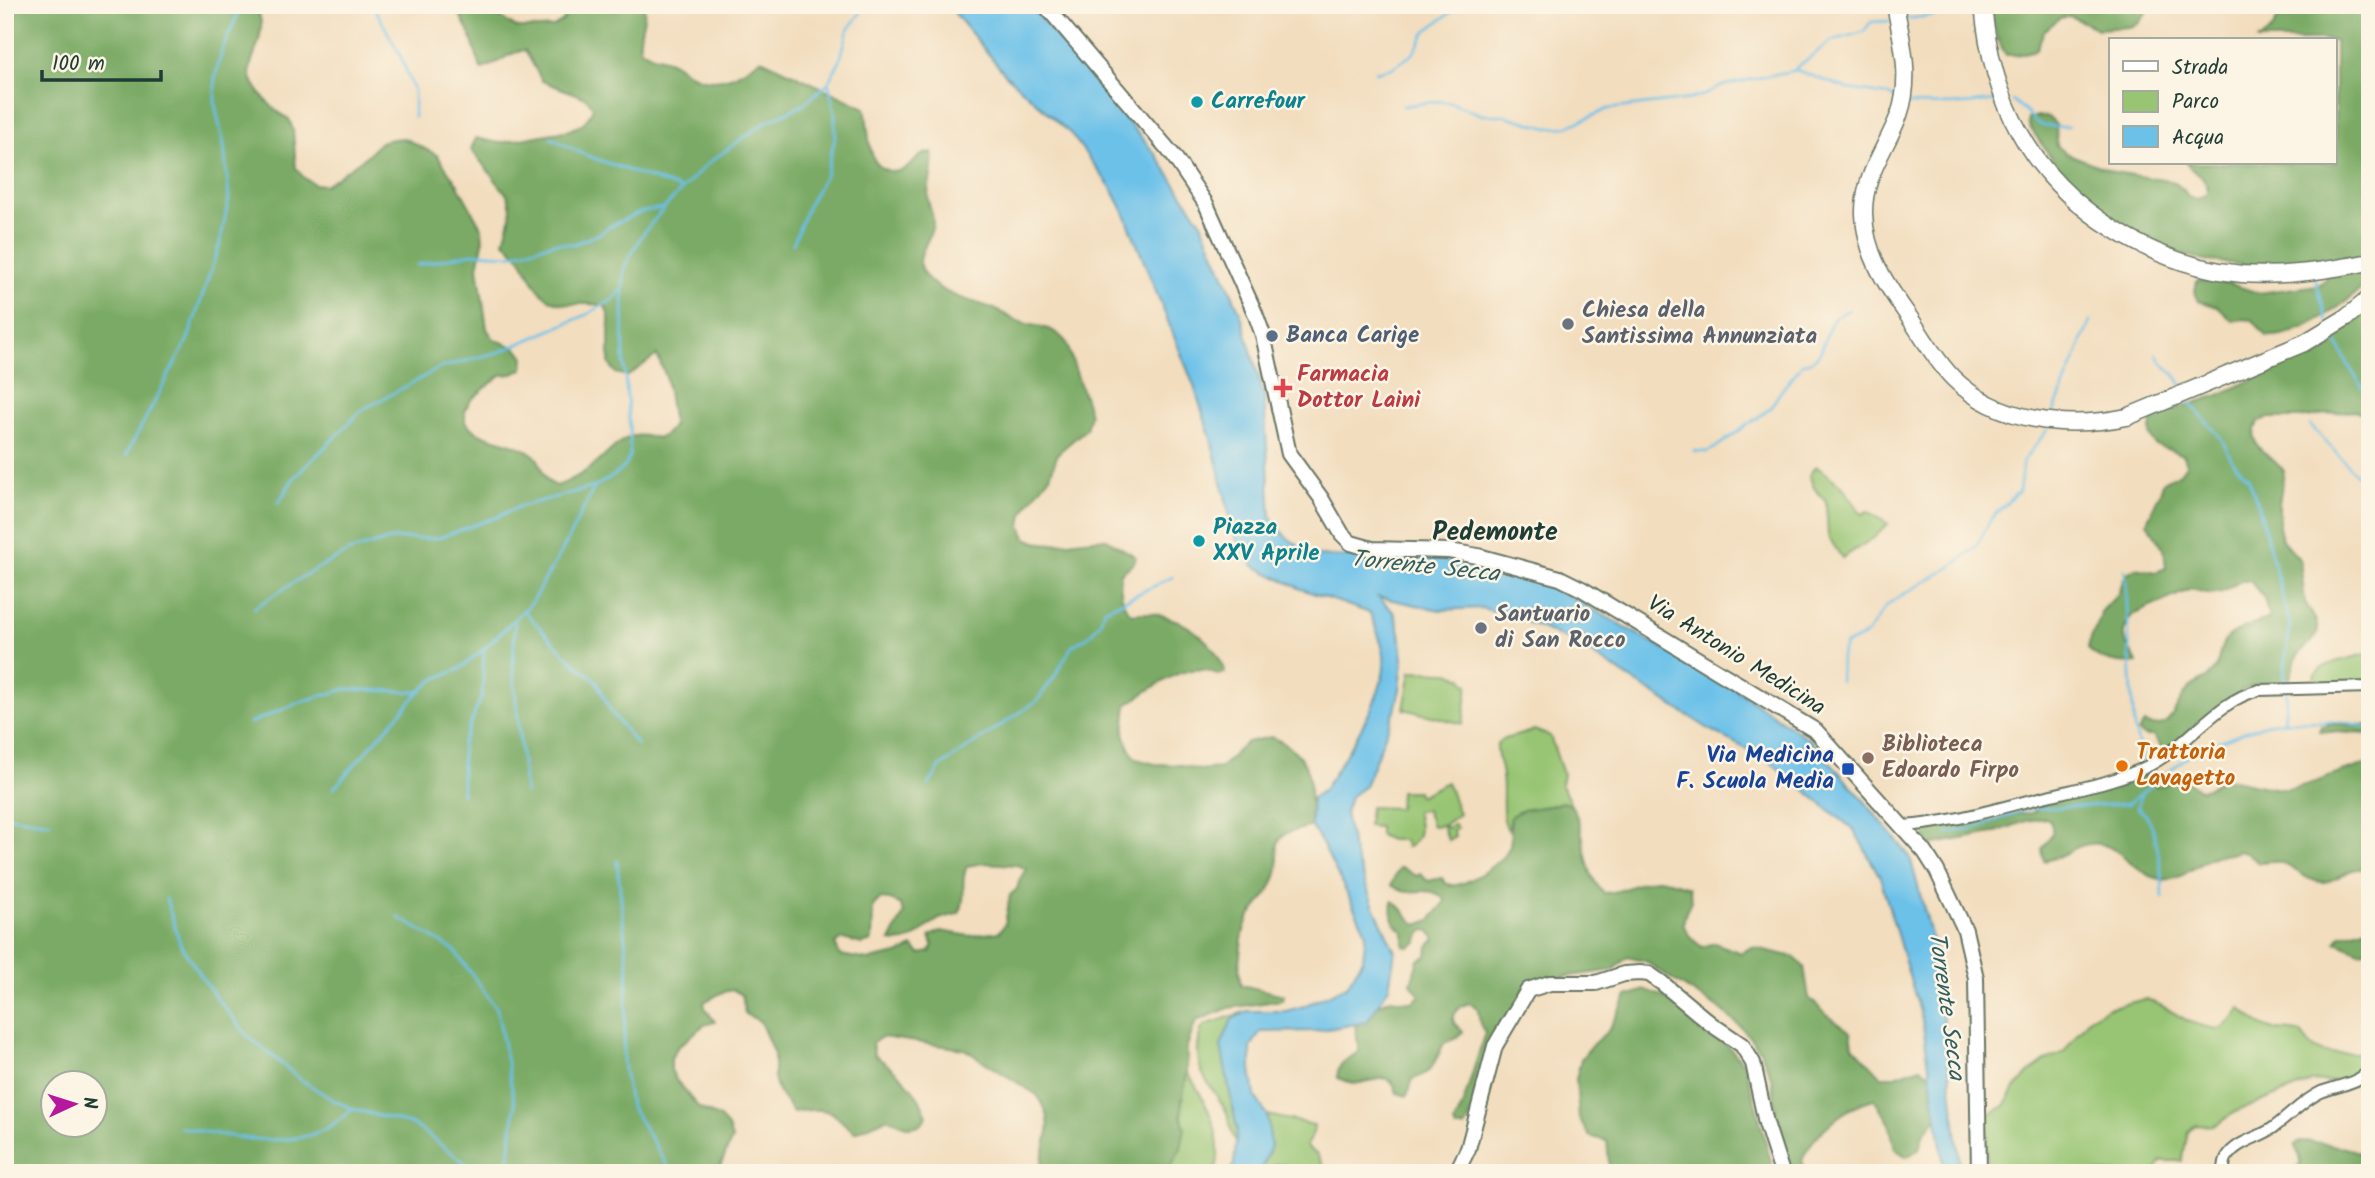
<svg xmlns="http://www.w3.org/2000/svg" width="2375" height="1178" viewBox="0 0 2375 1178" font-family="Kalam,sans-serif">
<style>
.green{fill:#98c573;stroke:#5c8154;stroke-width:2}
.forest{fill:#7aaa65;stroke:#4c744c;stroke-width:2;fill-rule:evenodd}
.water{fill:#6cc1e9;stroke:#467f8e;stroke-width:2}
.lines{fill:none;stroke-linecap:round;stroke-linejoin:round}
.stream{stroke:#6cc1e9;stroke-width:2.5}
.minor-casing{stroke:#697564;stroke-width:14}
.major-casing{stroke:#697564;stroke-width:18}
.highway-casing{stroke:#697564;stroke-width:19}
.minor{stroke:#fff;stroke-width:10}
.major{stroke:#fff;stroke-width:14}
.highway{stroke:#fff;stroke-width:16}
.culture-dot{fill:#0f9aa8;stroke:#fcf5e5;stroke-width:2.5}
.worship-dot{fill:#6b7280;stroke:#fcf5e5;stroke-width:2.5}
.service-dot{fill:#5c6f8a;stroke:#fcf5e5;stroke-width:2.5}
.health-dot{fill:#e0444e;stroke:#fcf5e5;stroke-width:2.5}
.education-dot{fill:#8d6e63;stroke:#fcf5e5;stroke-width:2.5}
.food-dot{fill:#e8710a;stroke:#fcf5e5;stroke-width:2.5}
.transit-dot{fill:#1a4fb4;stroke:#fcf5e5;stroke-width:2.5}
.labels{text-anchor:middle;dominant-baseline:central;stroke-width:5;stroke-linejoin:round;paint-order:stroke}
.culture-label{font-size:23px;font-weight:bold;fill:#0d838f;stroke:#fcf5e5;text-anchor:start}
.worship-label{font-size:23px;font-weight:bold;fill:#5b616d;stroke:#fcf5e5;text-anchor:start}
.service-label{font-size:23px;font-weight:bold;fill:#4e5e75;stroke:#fcf5e5;text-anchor:start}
.health-label{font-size:23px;font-weight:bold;fill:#be3a42;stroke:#fcf5e5;text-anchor:start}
.street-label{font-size:23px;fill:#1f3d34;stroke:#fcf5e5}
.education-label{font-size:23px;font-weight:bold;fill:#785e54;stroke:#fcf5e5;text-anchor:start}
.food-label{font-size:23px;font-weight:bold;fill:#c56008;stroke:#fcf5e5;text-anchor:start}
.transit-label{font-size:23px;font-weight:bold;fill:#164399;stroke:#fcf5e5;text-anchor:end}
.water-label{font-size:24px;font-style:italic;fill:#325e61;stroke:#fcf5e5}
.quarter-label{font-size:26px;font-weight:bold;fill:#1f3d34;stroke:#fcf5e5}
</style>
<rect width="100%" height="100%" fill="#fcf5e5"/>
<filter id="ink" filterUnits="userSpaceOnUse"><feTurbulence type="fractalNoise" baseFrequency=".0143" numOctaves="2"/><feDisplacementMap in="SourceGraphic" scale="14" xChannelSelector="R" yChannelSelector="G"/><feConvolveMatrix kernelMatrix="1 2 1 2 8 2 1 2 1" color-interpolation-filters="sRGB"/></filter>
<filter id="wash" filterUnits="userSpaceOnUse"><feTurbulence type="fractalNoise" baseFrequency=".00686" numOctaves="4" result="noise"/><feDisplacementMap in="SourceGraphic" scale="28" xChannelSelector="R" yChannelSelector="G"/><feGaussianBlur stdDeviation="1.57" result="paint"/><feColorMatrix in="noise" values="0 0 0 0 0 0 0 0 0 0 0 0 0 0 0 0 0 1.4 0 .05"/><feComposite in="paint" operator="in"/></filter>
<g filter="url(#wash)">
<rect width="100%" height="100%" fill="#f2ddbe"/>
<g class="green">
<path d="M1816,466L1842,486L1862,514L1868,511L1888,524L1875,537L1842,558L1828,536L1826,502L1814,488L1809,475Z"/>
<path d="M2370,653V684L2318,685L2314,675C2328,660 2350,659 2370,653Z"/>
<path d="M1411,671L1446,672L1463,678L1465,683L1468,684L1463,724L1404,709Z"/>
<path d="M1534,730L1550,736L1563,774L1561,784L1571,805L1562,802C1542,811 1528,804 1511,816L1508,830C1499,814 1505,794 1502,776C1501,764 1496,756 1497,743C1508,735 1522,736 1534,730Z"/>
<path d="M1447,782L1459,814L1444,825L1447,828L1454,824L1457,828L1453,831L1455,836L1448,840L1442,825L1432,826L1426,810L1416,811C1420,827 1422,837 1408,847H1406L1404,840H1390L1379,835V827L1368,826L1370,807L1399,808L1400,791H1417L1419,796Z"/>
<path d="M2146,999C2177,1010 2184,1026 2220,1029L2235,1016L2240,1008C2249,1016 2259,1025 2271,1029C2280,1032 2291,1029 2301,1033C2319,1063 2338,1051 2368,1053L2367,1067L2350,1080L2311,1082L2240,1110C2218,1120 2223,1128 2195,1125L2188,1132L2182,1161H2162L2154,1173H1987V1115L2005,1106L2015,1088L2029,1073L2045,1061L2064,1052L2088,1019L2107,1008Z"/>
<path d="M1248,1011L1232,1019L1221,1046L1237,1129V1143C1230,1135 1231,1121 1226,1111C1212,1084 1193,1074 1199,1040C1200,1033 1200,1030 1205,1025Z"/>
<path d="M1187,1072C1206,1101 1226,1137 1215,1173H1167L1185,1128C1178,1109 1184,1091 1187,1072Z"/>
<path d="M1267,1115L1314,1125L1313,1133L1306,1146L1311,1151L1317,1154L1327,1173H1288L1285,1165L1275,1164L1272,1173H1260L1271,1146Z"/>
</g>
<g class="forest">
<path d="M5,5H256C258,12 262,20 261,27C260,60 235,65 264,98C272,107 278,114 289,119L293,130L296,168L303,177L314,184L325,185L364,158L381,142L392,139L404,138L437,155L458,185L482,229L483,243L478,267L487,329L494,339L516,348L524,356L523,369L513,374L501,375L472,399L465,409V422C483,442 508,438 530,452C542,459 540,470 547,480C549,483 553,484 557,486C570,481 584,473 595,464C607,456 616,442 630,437C649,430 658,449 673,425L666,377L657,355L628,376L616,373L609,364V317L605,306C589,301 572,307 556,302C535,295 531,272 519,257C514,251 509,246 504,241L510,219L511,208L508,196L471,149L476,138L499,143L570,130C583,125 589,120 593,107L586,98L542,81L525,50C507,52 498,65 481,69L470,35L460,15L463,5H480L517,28H541L553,27L563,21L571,5H644C647,18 638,30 640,48C651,58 658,56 670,61C679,65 686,73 694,76C721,87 740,74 761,59L865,108C868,123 868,145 873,157C878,170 894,175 905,169C919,161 914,155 932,152C935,169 927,184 928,200C929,207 933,214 933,221C933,244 906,258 930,281C947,296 969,300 989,307C1001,311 1011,319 1023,323C1042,328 1053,326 1066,342L1090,414L1086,429L1058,453L1050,476L1028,504L1023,514L1021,526L1026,538C1053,552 1078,536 1107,539C1116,546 1126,550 1136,557L1133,564L1121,573C1119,587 1121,606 1132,614C1170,608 1213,635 1225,672L1218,675C1189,656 1152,690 1127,704L1124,733L1129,748L1136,759L1155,764L1181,765L1199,770L1220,768L1247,742L1271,737C1319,757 1308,784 1311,826C1304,829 1292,830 1285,834C1272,843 1280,858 1278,869C1274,889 1261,901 1250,916C1241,929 1237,970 1241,985L1284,995L1282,1000L1229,1008L1196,1021L1187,1046V1072L1181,1106V1117L1185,1128L1181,1148L1167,1173H1041C1040,1141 1061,1128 1037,1095L964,1049L882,1037L872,1043L874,1055C897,1070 918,1089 927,1116L920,1125L909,1127L887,1118L855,1132C847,1127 844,1123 837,1117C825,1106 807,1110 793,1112L778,1091L774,1079V1054L760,1021L745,1014L742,995L733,990L723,992L704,1002L705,1008L715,1022L704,1025L677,1048L671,1058V1070L676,1080L699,1108L720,1118L728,1127L732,1139L717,1173H5ZM984,863L1017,865L1026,869L1020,879L1017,889L1010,895L1005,924L999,932L970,936L941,931L930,936L933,945L930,952L920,954L913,947L898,954L869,960L840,955L835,944L843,939L862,944L872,941L873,906L880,899L890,900L900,904L904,913L890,941C918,946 923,925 942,918C948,916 953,916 959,913C968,898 959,882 967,866ZM52,1084H94V1126H52Z"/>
<path d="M1989,5H2152L2138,24L2129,27L2098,29L2070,16L2060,18L2044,31L2036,50L2016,55H2006C1996,39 1993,24 1989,5Z"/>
<path d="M2280,5H2370V281C2347,303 2299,339 2266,336L2253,320L2243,319L2232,321L2218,307L2198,301L2195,291L2197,281L2228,283L2258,293L2319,285L2327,278L2322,269L2314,263L2255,266L2202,260L2160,247L2121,227L2062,173L2029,126L2028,119L2038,116L2048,117L2056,125L2057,146L2066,153L2114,172L2175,182L2189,197L2199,199L2208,192C2204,170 2195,177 2186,163H2335V40H2257C2273,34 2278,22 2280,5Z"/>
<path d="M2370,309V437L2362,414L2352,410L2300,418H2269L2259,421C2243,448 2271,453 2284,471L2279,503V527L2282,540L2300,560L2305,602L2316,621L2318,632L2312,641L2297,656L2288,684H2257L2243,690L2164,751L2153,736H2145L2138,732L2144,723C2170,734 2174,708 2187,691C2193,683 2207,680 2213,672C2220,664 2218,649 2225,641C2235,629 2255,623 2269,618L2264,598L2250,581H2241L2222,592L2211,594L2191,589L2132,615C2115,642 2128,641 2137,663C2119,665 2100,661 2088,649C2089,635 2100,626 2101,612L2118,594L2126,574L2135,568L2156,572L2166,568L2164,549L2147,523C2151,508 2161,498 2162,483L2180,473L2186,465L2184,455L2155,445C2148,434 2149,428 2154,416L2219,395L2278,368Z"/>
<path d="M2329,724L2370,725V734L2319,731L2321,726Z"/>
<path d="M2370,764V871C2347,863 2342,882 2322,882C2298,881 2287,853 2259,863L2246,853L2238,851C2229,857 2222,853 2213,857C2200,862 2190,873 2176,878C2145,888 2128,850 2100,844C2079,840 2063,859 2044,861L2042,849C2050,835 2056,838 2050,820L2046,818L2026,821L1993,833L1929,845L1923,830L1981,819L1989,822L2015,814L2032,813L2046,802L2132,776L2146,774L2156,786L2165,785L2179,776L2200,790L2208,788L2222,778C2240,780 2270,790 2286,789C2315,786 2342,769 2370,764Z"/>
<path d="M1562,802L1571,805C1575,812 1578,818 1580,826C1587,850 1585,875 1604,893C1623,893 1636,882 1655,879C1666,878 1678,884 1689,887L1692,901C1678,922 1682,932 1702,947L1715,943L1741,953L1752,947L1794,957L1804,967L1809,998L1829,1017L1851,1032L1853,1046L1881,1076H1895L1920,1067L1932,1076L1938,1116L1923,1135L1919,1149L1907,1157L1895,1149L1889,1122L1874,1099C1847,1105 1811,1135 1802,1161L1807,1173H1791L1779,1132L1772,1079L1760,1050L1742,1028L1721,1010L1659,971L1648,962L1627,957L1614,970L1533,981L1524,988L1467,1125L1463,1128H1456L1454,1124L1462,1107L1485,1033L1480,1024L1478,1009L1471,1003C1462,1004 1456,1010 1453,1018L1454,1023L1463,1032L1457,1038L1444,1043C1434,1062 1435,1072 1413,1079L1407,1096L1397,1093L1393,1083L1385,1078L1354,1084L1338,1078C1335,1063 1350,1059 1359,1051L1355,1024L1367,1022L1377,1006L1390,999L1412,1002L1420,996L1411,983L1418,960L1427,956L1428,946L1435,939L1430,931L1425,930L1421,933L1417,942L1409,947L1404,946V932C1392,923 1390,915 1392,901C1403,905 1406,918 1417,925L1431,920C1435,912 1443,908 1445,900C1435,888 1421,891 1407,892C1402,892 1396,888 1391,885L1399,868H1403L1416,876L1420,874L1428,881L1442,878L1445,883C1449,884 1452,886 1456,885C1471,883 1506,860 1510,845C1512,836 1509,826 1511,816C1528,804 1542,811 1562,802Z"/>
<path d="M2370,926V950L2360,952L2336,942L2341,935Z"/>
<path d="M1645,990L1662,996L1685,1010L1732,1050L1745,1065L1774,1173H1610L1607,1141L1589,1136L1579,1119L1576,1079L1581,1059L1593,1044L1608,1031L1627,996Z"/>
<path d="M2300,1141C2318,1141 2332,1145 2349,1149C2357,1151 2361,1155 2370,1155V1166L2354,1173H2289L2301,1164C2302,1156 2296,1152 2295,1145Z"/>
</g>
<path class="water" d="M948,5H1029L1157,156L1201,222L1240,312L1264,396L1271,517L1286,537L1314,556L1438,559L1513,574L1562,592L1735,689L1809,739L1862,798L1910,857L1935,950L1961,1173H1945L1922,1019L1880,877L1854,830L1769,761L1712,731L1571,641L1518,618L1482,608L1440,610L1378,597L1394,612L1400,632L1403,659L1400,690L1395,710L1365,786L1350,797L1345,813L1352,847L1374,907L1395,952L1389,987L1367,1022L1316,1031L1260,1032L1251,1047V1069L1255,1096L1267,1115L1271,1146L1260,1173H1229L1234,1164L1237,1129L1221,1046L1232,1019L1248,1011H1286L1304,1006L1347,986L1363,959L1366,932L1323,845L1311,826L1312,798L1324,790C1344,756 1389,694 1384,655C1382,641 1375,627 1370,613L1301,589L1254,566L1235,537L1211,439L1194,386L1124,212L1112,189L1071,134L1005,74Z"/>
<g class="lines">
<g class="stream">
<path d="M373,5L401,57L414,91V118"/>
<path d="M2361,5L2370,42"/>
<path d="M1906,19L1978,9"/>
<path d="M1796,68L1831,41L1863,32L1871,22L1889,21"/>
<path d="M1375,72L1392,68L1413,54L1426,31L1461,5"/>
<path d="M2012,100C2041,120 2026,128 2068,127"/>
<path d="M1909,104L1949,105L1999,101"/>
<path d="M1403,106L1438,101L1452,103L1482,115H1502L1548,128L1567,127L1608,109L1691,99L1707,94L1721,86L1796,70L1848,89L1889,95L1898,101"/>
<path d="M551,138L585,155L681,189"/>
<path d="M793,244L808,206L826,174L835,138V113L829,85"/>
<path d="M417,265L472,253L510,255L554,243L574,244L599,234L609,227L640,212L662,208"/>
<path d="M2315,277L2327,321"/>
<path d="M2334,336L2350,368L2370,398"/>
<path d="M2157,354C2165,370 2176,372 2182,387"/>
<path d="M2187,400L2221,438L2233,462L2248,477L2259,507L2290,625L2284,673L2286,686"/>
<path d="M2053,414L2090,321"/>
<path d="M2310,425L2370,489"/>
<path d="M1694,451L1707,452L1715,448L1771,408C1777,392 1793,378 1803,363C1827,361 1822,334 1834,319C1837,315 1845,312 1849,310"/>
<path d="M126,455L188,339L220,243L229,198L224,145L215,105V78L222,50L242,5"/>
<path d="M279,502L293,479L362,410L440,368L502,351L586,315L614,299L621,290"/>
<path d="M2125,570L2134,728L2144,764"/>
<path d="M254,608L307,574L348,552L391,539L438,538L497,517L518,507L594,487L615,475L626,465L630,455V431L624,364L623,288L625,266L642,235L664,208L707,164L764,123L803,105L828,83L840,61L848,30L866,5"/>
<path d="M524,611L567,656L597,682L611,712L638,746"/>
<path d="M515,619L513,667L525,794"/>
<path d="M1840,681L1841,656L1845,645L1866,635L1886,606L1895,599L1951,567L1975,548L1992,517L2019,491L2023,461L2048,429"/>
<path d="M2284,721L2287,692"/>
<path d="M250,723L303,701L346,689L419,692"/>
<path d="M2147,770L2150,780L2148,787"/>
<path d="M929,785L941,766L1037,701L1055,676L1072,646L1089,636L1100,623L1104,610L1173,577"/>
<path d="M333,789L419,692L435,679L460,669L484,649L531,603L562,551L594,488"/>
<path d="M462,794V744L482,696L484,651"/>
<path d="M2142,794L2137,808C2140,811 2143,812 2146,815C2157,828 2163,881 2163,898"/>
<path d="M5,816L51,823"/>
<path d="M1947,833L1975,828L2026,809L2128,804L2196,750L2265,724L2284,721L2346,722L2370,728"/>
<path d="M617,861L628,968L623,1062L630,1105L672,1173"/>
<path d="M166,899L181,946L214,995L248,1036L300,1079L333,1100L353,1109L414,1125L479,1173"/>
<path d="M398,917L454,950L497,1009L515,1105L507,1173"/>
<path d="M180,1127C222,1135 281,1149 321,1131C332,1127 343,1116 353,1109"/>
</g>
</g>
</g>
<g filter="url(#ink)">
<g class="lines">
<g class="minor-casing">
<g id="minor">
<path d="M1902,826C1951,823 1996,809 2043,797C2076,789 2120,781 2150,765C2189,745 2216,701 2259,690L2370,687"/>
<path d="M2224,1173C2224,1168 2224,1161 2227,1157C2237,1141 2259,1138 2273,1128C2290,1116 2302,1101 2321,1092C2336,1086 2361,1083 2370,1069"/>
</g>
</g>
<g class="major-casing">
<g id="major">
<path d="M1045,5L1173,155L1206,204L1255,313L1263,335L1289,454L1321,498L1342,534L1351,543L1372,549L1449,551L1478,556L1560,578L1582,589L1816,731L1925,852L1937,871L1965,930L1976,978L1979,1173"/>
<path d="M1456,1173L1468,1149L1495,1046L1528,990L1550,983H1596L1624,974L1640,973L1649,974L1662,983L1711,1024L1742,1045L1753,1063L1766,1123L1782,1173"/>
</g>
</g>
<g class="highway-casing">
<g id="highway">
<path d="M1895,5C1902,41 1912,79 1899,115C1886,149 1863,176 1864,214C1865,253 1885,283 1907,314C1922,335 1935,360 1953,378C1998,423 2068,429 2127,417L2304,343L2347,317L2370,298"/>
<path d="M1983,5C1987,49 1998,94 2020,133C2063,211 2155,266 2242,274C2286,277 2328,270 2370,262"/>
</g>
</g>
<use href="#minor" class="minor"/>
<use href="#major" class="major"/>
<use href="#highway" class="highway"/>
</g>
</g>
<g class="culture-dot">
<circle cx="1197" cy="102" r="7"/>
<circle cx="1199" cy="541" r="7"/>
</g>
<g class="worship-dot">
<circle cx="1568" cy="324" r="7"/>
<circle cx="1481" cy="628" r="7"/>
</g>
<circle class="service-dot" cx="1272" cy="336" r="7"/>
<path class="health-dot" d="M1279.5 377.5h7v7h7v7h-7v7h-7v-7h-7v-7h7z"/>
<circle class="education-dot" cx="1868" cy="758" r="7"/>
<circle class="food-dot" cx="2122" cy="766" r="7"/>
<rect class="transit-dot" x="1841" y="762" width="14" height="14" rx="3.5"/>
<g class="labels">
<g class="culture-label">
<text x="1211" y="102">Carrefour</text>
<text x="1213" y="528">Piazza<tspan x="1213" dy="26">XXV Aprile</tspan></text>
</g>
<g class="worship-label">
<text x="1582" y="311">Chiesa della<tspan x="1582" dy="26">Santissima Annunziata</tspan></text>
<text x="1495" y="615">Santuario<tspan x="1495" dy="26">di San Rocco</tspan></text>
</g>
<g class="service-label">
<text x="1286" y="336">Banca Carige</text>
</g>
<g class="health-label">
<text x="1297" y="375">Farmacia<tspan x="1297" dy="26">Dottor Laini</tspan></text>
</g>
<g class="street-label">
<text transform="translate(1736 656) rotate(32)">Via Antonio Medicina</text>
</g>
<g class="education-label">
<text x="1882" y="745">Biblioteca<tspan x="1882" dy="26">Edoardo Firpo</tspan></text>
</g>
<g class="food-label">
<text x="2136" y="753">Trattoria<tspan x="2136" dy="26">Lavagetto</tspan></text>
</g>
<g class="transit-label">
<text x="1834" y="756">Via Medicina<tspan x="1834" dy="26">F. Scuola Media</tspan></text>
</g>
<g class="water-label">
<text transform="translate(1425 567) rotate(6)">Torrente Secca</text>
<text transform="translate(1946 1006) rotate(82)">Torrente Secca</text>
</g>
<g class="quarter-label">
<text x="1495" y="533">Pedemonte</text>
</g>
</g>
<rect width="2375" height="1178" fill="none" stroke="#fcf5e5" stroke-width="28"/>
<rect x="2109" y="38" width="228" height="126" fill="#fcf5e5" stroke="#a4ab9e" stroke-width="2"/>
<rect x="2123" y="61" width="35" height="10" fill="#ffffff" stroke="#a4ab9e" stroke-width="2"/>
<text x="2172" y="74" font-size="21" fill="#1f3d34">Strada</text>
<rect x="2123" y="91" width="35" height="21" fill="#98c573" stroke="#a4ab9e" stroke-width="2"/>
<text x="2172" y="108" font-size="21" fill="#1f3d34">Parco</text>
<rect x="2123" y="126" width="35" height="21" fill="#6cc1e9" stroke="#a4ab9e" stroke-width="2"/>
<text x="2172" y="144" font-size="21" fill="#1f3d34">Acqua</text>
<g transform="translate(74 1104) rotate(86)"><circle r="33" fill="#fcf5e5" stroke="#a4ab9e" stroke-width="2"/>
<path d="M0-5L12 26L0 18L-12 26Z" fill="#b5179e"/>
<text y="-10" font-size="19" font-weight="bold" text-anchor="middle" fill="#1f3d34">N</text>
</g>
<path d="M42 70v10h119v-10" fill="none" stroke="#1f3d34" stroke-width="3.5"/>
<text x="52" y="70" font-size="21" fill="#1f3d34" stroke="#fcf5e5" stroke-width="5" paint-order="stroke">100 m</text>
</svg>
